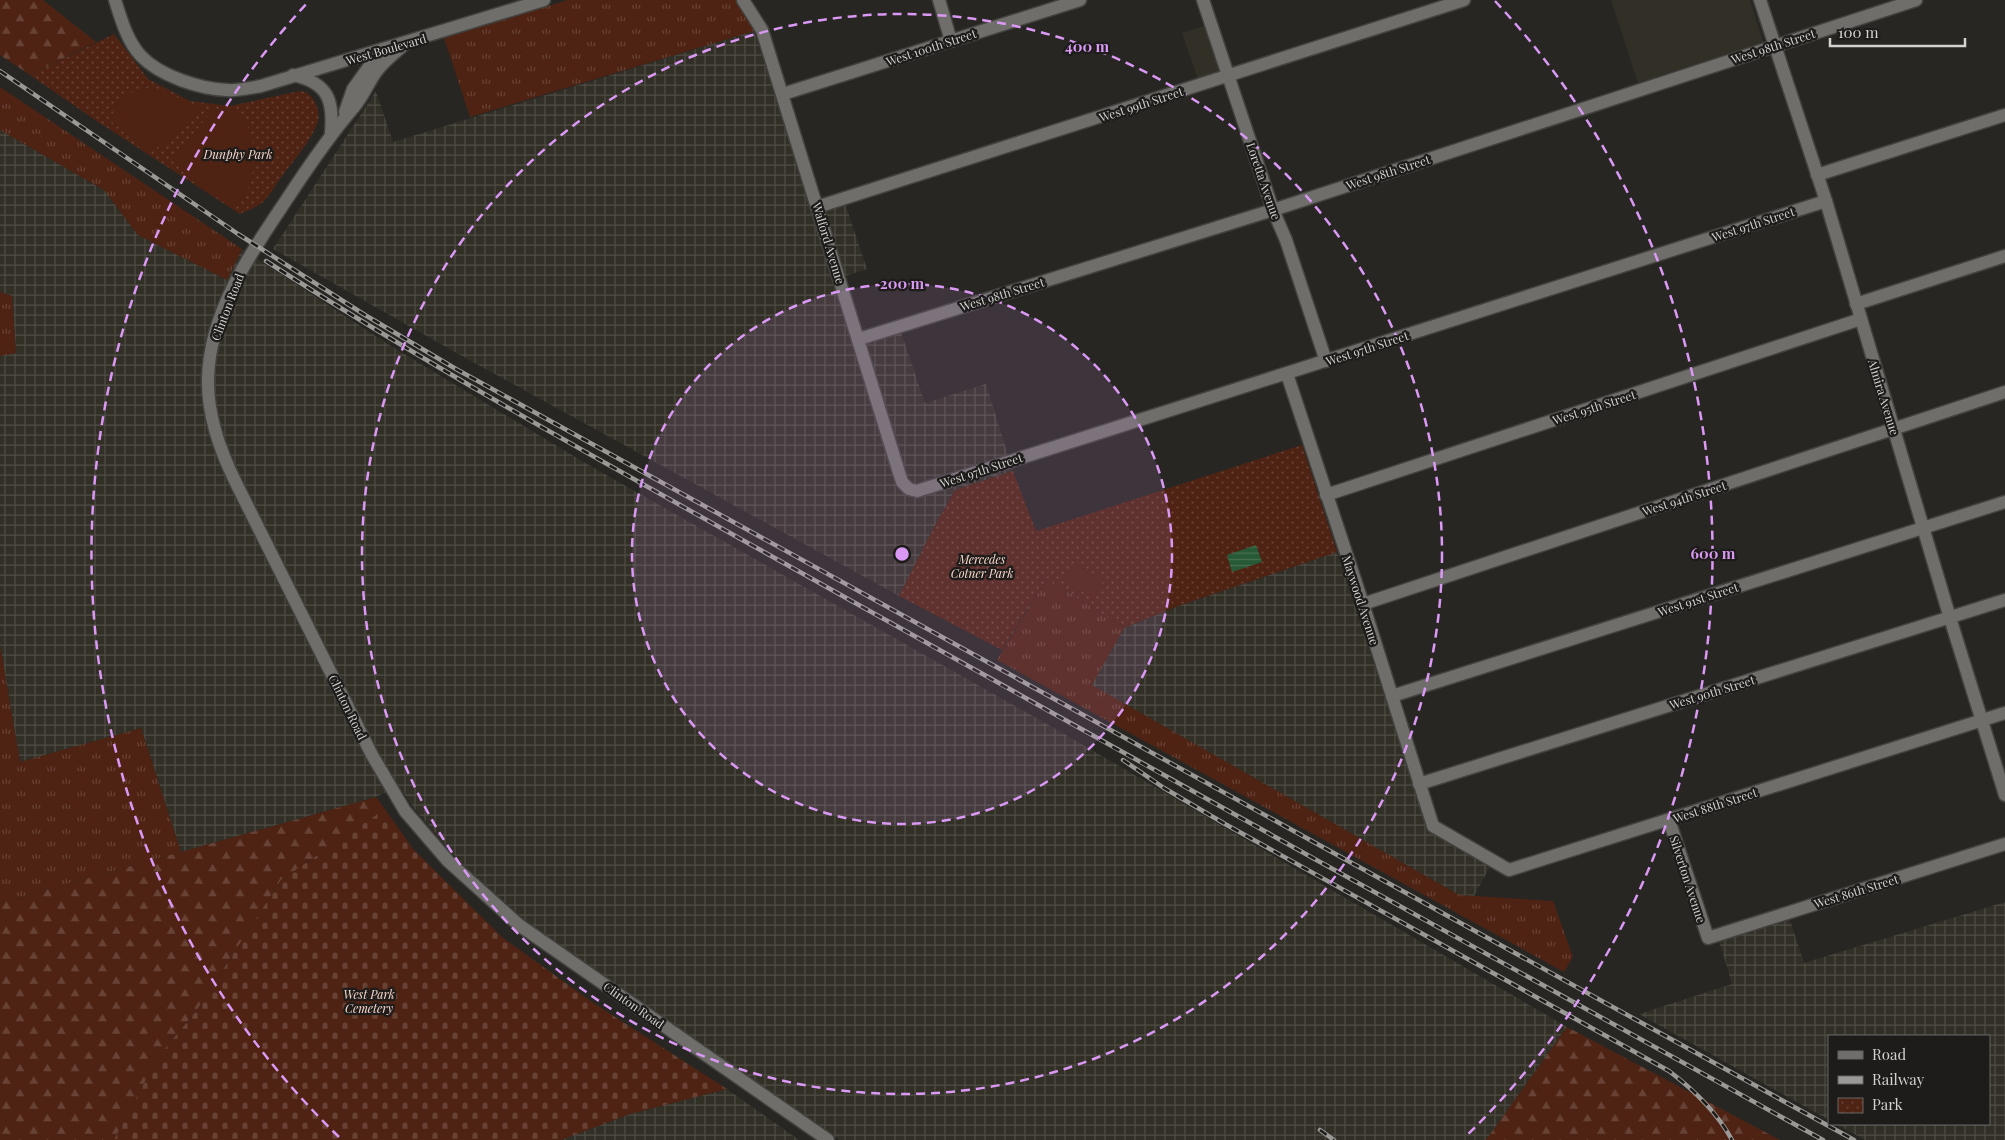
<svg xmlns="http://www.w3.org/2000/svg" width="2005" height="1140" viewBox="0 0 2005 1140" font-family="'Playfair Display',serif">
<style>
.built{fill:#312f26}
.industrial{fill:url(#industrial-grid)}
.grass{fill:url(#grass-tufts)}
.forest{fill:url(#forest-firs)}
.cemetery{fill:url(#cemetery-stones)}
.park{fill:url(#park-dots)}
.pitch{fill:#4e2314}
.water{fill:url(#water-rules)}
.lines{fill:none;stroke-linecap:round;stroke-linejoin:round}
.minor-casing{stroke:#43423f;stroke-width:15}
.minor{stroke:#6f6e6b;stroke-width:12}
.rail-casing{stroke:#9a9996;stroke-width:4.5}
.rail{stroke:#1d1c1a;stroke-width:2.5;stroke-dasharray:8;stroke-linecap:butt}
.ring{fill:none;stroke:#db99f5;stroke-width:2.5;stroke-dasharray:9 6}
.labels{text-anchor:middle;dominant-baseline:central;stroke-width:4.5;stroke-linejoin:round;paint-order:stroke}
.street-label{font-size:12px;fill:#d3d2d0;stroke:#1d1c1a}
.park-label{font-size:12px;font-style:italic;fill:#fbd7cb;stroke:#1d1c1a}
.centre{fill:#db99f5;stroke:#1d1c1a;stroke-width:2.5}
.ring-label{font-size:15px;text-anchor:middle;font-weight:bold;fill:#db99f5;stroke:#1d1c1a;stroke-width:4.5;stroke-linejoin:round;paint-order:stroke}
</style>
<defs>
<pattern id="industrial-grid" width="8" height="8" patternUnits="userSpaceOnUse" patternTransform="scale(1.25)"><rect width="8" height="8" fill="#312f26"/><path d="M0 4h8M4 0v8" fill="none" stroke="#4e4c44"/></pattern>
<pattern id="grass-tufts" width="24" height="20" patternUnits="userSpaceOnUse" patternTransform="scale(1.25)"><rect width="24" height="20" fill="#4e2314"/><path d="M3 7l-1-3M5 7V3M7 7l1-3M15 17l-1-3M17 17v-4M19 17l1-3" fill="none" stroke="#674235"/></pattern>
<pattern id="forest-firs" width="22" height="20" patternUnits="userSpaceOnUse" patternTransform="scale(1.25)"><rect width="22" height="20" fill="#4e2314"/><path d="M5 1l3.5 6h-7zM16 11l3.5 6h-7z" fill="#674235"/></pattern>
<pattern id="cemetery-stones" width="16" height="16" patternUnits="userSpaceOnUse" patternTransform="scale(1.25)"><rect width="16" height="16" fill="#4e2314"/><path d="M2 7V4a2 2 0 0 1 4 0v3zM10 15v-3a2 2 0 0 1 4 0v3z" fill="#674235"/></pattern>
<pattern id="park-dots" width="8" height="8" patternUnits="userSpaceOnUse" patternTransform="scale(1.25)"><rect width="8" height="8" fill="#4e2314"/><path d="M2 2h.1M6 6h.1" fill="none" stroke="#674235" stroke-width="1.8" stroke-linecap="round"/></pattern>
<pattern id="water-rules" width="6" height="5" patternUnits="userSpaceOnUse" patternTransform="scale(1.25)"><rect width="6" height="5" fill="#285936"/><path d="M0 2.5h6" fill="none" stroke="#467052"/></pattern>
</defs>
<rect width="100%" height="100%" fill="#272623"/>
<g class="built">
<path d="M1611,0H1750L1763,42L1638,83Z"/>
<path d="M1207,25L1224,74L1199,82L1182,33Z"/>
</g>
<g class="industrial">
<path d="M754,31L813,213L845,203L867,269L836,279L858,346L901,332L925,403L986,384L1013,471L955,490L932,531L899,596L460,355L273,249L376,91L393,142Z"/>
<path d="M0,130L104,190L138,235L227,280L242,249L391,346L587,464L1054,728L1567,1027L1486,1140H839L527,922L461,863L413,807L399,786L376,797L181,852L141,728L20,762L0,645V356L16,353L12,296L0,292Z"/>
<path d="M1337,552L1428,829L1491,865L1474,896L1459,895L1091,685L1124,628L1178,606Z"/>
<path d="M2005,902V1140H1865L1836,1124H1989V1036H1829V1120L1639,1014L1732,984L1718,938L1789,917L1804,963Z"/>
<path d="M727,1089L799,1140H561L630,1114Z"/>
</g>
<g class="grass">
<path d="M568,0H737L751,22L754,31L470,117L444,38Z"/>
<path d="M0,87L242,249L227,280L138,235L104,190L0,130Z"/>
<path d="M0,292L12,296L16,353L0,356Z"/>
<path d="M1047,578L1124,628L1092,685L1459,895L1553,901L1573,957L1564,972L997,660Z"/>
<path d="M0,645L20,762L141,728L181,852L0,903Z"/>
</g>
<g class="forest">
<path d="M0,0H43L96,42L30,75L0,55Z"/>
<path d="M376,797L385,809L281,880L197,1010L158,1057L114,1140H0V903Z"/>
<path d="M1567,1027L1780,1140H1486Z"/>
</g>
<path class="cemetery" d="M385,809L413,849L503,938L592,1002L727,1089L630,1114L561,1140H114L158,1057L197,1010L281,880Z"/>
<g class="park">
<path d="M114,34L148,79L190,101L230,106L300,91C314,92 322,111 317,124C309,144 292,162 280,179C275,186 270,195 264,201C259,207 247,210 240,214L92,118L30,75Z"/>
<path d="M1302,445L1337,552L1178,606L1124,628L1047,578L1002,650L899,596L932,531L955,490L1013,471L1036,531Z"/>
</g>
<g class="pitch">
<path d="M152,87L200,107L184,129L152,151H145L110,120C119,96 127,92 152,87Z"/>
<path d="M228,107H232C236,112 241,117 245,122C261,149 255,186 235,209L188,178L175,162V156L212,111Z"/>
<path d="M1075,563L1104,580L1094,598L1064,581Z"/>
</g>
<path class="water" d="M1256,545L1262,562L1232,572L1227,555Z"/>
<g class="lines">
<g class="minor-casing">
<g id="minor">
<path d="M115,0C121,19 127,41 141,56C160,76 200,89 227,90C238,91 250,88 261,86L544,0"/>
<path d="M743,0L762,30L902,482L909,489L917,491L1826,201"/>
<path d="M939,0L951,41"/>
<path d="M1203,0L1273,210L1286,240L1326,361"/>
<path d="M1760,0L1826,201L1950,618L2005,795"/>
<path d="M406,43C396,52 384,61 376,72C368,83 363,97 354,107C329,136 308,167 287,199C251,253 210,310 208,378C207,415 220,451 236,483L372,755L405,811L448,861L519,925L828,1140"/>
<path d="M293,75C328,83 334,100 331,133"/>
<path d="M783,94L1080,0"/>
<path d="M345,112L353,89L381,50"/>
<path d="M1817,175L2005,115"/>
<path d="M817,207L1464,0"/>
<path d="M1856,304L2005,256"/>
<path d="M859,339L1273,210L1916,0"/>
<path d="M1287,374L1363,604L1433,826L1509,870L2005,713"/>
<path d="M1326,495L1861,319"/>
<path d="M1363,604L2005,392"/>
<path d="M1392,696L2005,502"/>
<path d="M1419,784L2005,600"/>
<path d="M1669,820L1708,938L2005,844"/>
</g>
</g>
<use href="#minor" class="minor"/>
<g class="rail-casing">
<g id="rail">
<path d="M0,71L238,234L365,315L456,369L1854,1140"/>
<path d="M266,261C457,384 658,492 857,604C1178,784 1501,962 1823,1140"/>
<path d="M1123,760L1164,788L1225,824L1669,1071C1694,1090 1717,1112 1732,1140"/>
<path d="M1320,1130L1334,1140"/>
</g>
</g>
<use href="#rail" class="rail"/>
</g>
<circle cx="902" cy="554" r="270" fill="#db99f5" fill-opacity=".12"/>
<g class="ring">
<circle cx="902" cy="554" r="270"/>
<circle cx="902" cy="554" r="540"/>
<path d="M339 1137A811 811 0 0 1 309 1M1495 1A811 811 0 0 1 1465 1137"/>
</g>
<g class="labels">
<g class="street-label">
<text transform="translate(1773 46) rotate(-18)">West 98th Street</text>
<text transform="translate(931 47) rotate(-18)">West 100th Street</text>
<text transform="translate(386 49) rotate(-16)">West Boulevard</text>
<text transform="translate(1141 104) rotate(-18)">West 99th Street</text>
<text transform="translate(1388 172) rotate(-18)">West 98th Street</text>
<text transform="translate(1264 181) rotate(71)">Loretta Avenue</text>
<text transform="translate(1753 224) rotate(-18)">West 97th Street</text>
<text transform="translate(829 243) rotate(73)">Walford Avenue</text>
<text transform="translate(1002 294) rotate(-17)">West 98th Street</text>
<text transform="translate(227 307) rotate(-69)">Clinton Road</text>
<text transform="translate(1367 348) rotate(-18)">West 97th Street</text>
<text transform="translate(1884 397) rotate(73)">Almira Avenue</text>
<text transform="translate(1594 407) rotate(-18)">West 95th Street</text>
<text transform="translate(981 470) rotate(-18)">West 97th Street</text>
<text transform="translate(1684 498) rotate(-18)">West 94th Street</text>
<text transform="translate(1698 599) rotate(-18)">West 91st Street</text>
<text transform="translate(1361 600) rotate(72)">Maywood Avenue</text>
<text transform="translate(1712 692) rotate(-17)">West 90th Street</text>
<text transform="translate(348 707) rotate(64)">Clinton Road</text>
<text transform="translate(1715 805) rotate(-18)">West 88th Street</text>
<text transform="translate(1688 879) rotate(72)">Silverton Avenue</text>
<text transform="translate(1856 891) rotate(-17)">West 86th Street</text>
<text transform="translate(634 1005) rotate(35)">Clinton Road</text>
</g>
<g class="park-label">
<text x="238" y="154">Dunphy Park</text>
<text x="982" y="559">Mercedes<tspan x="982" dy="14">Cotner Park</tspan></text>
<text x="369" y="994">West Park<tspan x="369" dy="14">Cemetery</tspan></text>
</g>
</g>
<circle cx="902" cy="554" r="8" class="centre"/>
<g class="ring-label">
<text x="1087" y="52">400 m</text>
<text x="902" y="289">200 m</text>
<text x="1713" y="559">600 m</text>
</g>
<rect x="1828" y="1035" width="162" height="90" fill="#1d1c1a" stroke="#666563"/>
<rect x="1838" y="1051" width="25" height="8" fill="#6f6e6b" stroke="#666563"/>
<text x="1872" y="1060" font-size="15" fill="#d3d2d0">Road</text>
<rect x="1838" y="1076" width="25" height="8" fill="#9a9996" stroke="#666563"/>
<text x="1872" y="1085" font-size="15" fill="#d3d2d0">Railway</text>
<rect x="1838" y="1098" width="25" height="15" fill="url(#park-dots)" stroke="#666563"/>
<text x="1872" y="1110" font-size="15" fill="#d3d2d0">Park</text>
<path d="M1830 38v8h135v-8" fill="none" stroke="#d3d2d0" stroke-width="2.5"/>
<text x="1838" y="38" font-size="15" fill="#d3d2d0" stroke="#1d1c1a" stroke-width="4" paint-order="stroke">100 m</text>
</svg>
